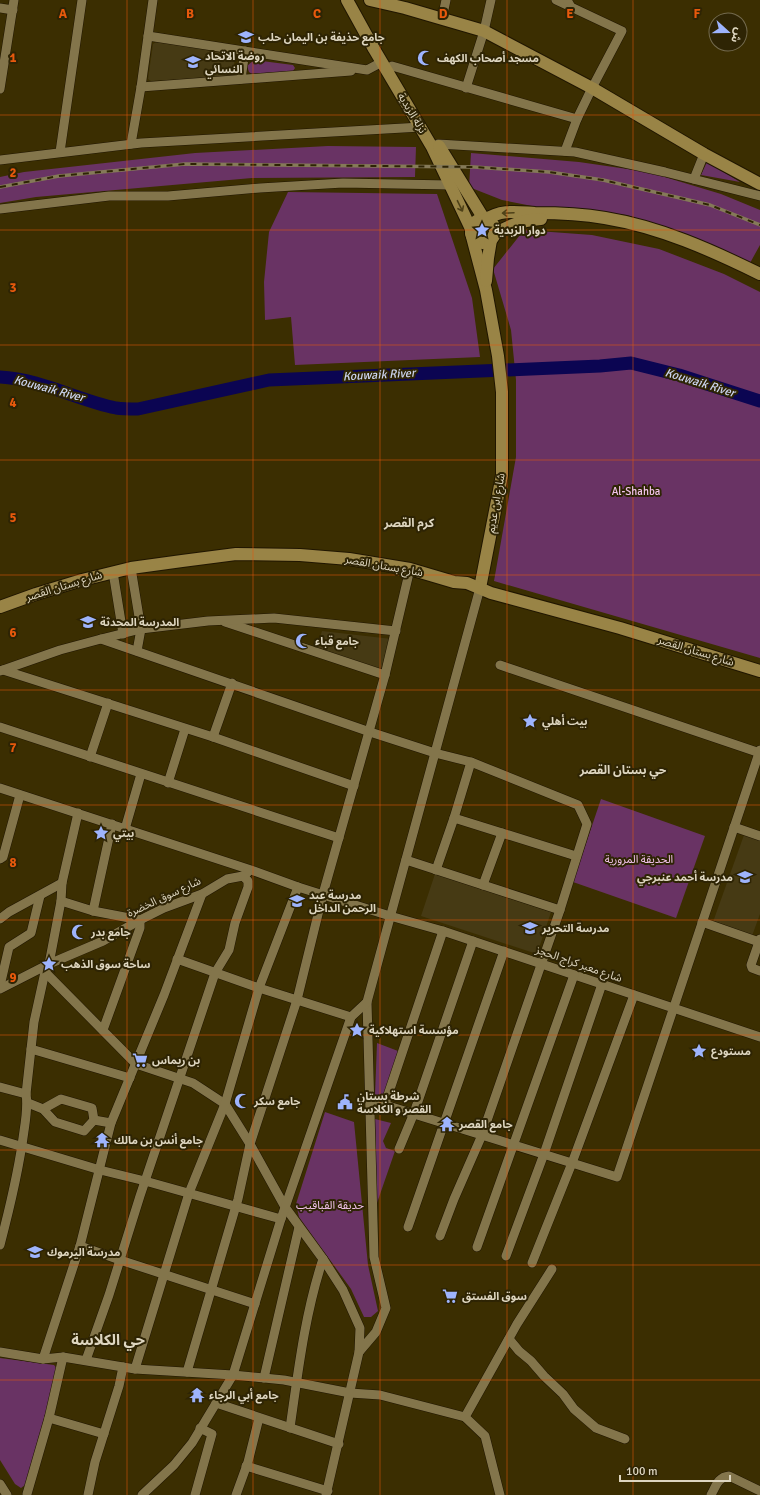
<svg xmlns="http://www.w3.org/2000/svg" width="760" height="1495" viewBox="0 0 760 1495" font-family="Signika,'Noto Sans Arabic',sans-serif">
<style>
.built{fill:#463a14}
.green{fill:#693364}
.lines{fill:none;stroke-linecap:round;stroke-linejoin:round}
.river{stroke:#0b0552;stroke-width:13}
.minor-casing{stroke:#201600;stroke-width:10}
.major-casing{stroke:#201600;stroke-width:14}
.minor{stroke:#83754b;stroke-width:9}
.major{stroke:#998446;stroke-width:12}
.rail-casing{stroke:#857a58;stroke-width:3.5}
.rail{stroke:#2e2404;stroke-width:2;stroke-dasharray:6;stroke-linecap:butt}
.oneway{stroke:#4e4118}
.grid{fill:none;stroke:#e8590c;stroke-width:1;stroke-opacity:0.55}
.labels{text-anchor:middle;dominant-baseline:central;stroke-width:4;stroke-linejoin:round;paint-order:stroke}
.poi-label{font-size:11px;font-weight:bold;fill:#ded6c0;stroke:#2e2404;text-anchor:start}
.street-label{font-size:11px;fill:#ded6c0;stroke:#2e2404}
.park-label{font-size:11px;fill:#f2c3ec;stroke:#2e2404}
.water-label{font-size:12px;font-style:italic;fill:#cbd4ef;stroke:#2e2404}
.neighbourhood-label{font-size:12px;font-weight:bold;fill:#ded6c0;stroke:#2e2404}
.district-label{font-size:15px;font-weight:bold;fill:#ded6c0;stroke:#2e2404}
.grid-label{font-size:13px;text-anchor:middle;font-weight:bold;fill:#e8590c;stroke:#2e2404;stroke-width:4;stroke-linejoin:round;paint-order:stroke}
</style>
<rect width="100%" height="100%" fill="#3b2e01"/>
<g class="built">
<path d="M158,41L229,54L235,58L234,65L231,74L228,77L151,81L148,79L153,44Z"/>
<path d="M322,631L392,639L383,672L316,650Z"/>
<path d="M744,835L760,840V914L752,936L713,922Z"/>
<path d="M435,874L551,912L537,954L421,916Z"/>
</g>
<g class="green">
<path d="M254,60L293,65L295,68L293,71L252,74L249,72L247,66Z"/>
<path d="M328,146L416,147L415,177L252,178L36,197L0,203V177L24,172L195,153Z"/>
<path d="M471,153L579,162L648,172L721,194L760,210V245L750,263L691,237L627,215L537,207L502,200L469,187Z"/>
<path d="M707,162L740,182L701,175Z"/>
<path d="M288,192L437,194L472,298L480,357L295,365L291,317L265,320L264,282L269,232Z"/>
<path d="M524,230L592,235L659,249L724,274L760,292V658L494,581L516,457V380L511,330L493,269Z"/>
<path d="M601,799L705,836L676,918L573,882Z"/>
<path d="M377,1043L398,1051L384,1097L375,1095Z"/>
<path d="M325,1112L354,1122L368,1265L378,1311L371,1317H364L351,1289L299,1217L296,1204Z"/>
<path d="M375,1119L391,1123L383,1141L386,1148L395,1151L377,1203Z"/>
<path d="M0,1358L54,1365L58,1370L25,1485L21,1488L15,1484L0,1460Z"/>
</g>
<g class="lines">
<path class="river" d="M0,377C41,379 77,400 116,408C123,409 131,409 138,409L269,380L600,366L631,363L679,375L760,401"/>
<g class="minor-casing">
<g id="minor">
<path d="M556,0L571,7"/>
<path d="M0,8L13,10"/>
<path d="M442,19L446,0"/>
<path d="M148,36L367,70L382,62"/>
<path d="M392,66L577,119L592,88L622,31L571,7L567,0"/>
<path d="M241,79L245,51"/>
<path d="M141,87L351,71"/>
<path d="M466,88L484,31L491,0"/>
<path d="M0,89L14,0"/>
<path d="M131,144L141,87L153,0"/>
<path d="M438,144L575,152L665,172L760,196"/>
<path d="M565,151L577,119"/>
<path d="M60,152L82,0"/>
<path d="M0,160L141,143L421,127"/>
<path d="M694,179L704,154"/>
<path d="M0,209L109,196H168L260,188L343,183L450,185"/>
<path d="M131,568L141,629L137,651"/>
<path d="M113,572L123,634"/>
<path d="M225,622L385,675"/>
<path d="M101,639L370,732L435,753L471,762L578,805L587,824L560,910L482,1135L454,1199L440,1236"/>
<path d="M500,665L760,753"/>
<path d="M3,670L213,737L354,786"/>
<path d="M0,671L60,650L101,639L141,629L208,621L274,618L396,631"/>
<path d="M0,727L339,838"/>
<path d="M213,737L232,683"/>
<path d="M90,757L108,703"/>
<path d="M168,783L185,729"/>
<path d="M0,788L251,870L298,887L390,916L443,931L760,1037"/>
<path d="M454,818L576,856"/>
<path d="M734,827L760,836"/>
<path d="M125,829L141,774"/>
<path d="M0,859L3,857L20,795"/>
<path d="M406,860L560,910"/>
<path d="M436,870L454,818L471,762"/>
<path d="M483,885L502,833"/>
<path d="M61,901L93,911L140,920V928L103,1030"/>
<path d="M93,911L112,824"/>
<path d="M0,919L9,912L62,883"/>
<path d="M702,922L759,942"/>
<path d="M760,939L751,965L752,968L760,971"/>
<path d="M177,959L259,988L351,1017"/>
<path d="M45,972L136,1064L193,1083L225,1104L250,1144L285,1207L323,1259L343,1290L360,1328L359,1352L326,1495"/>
<path d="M0,986L9,947L31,933L40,896"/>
<path d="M0,989L49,964L103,941L140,920L164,908L202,894L227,879L243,876L247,873"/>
<path d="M31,1049L130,1078"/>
<path d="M0,1087L26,1094"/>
<path d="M369,1100L617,1177L760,750"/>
<path d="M28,1103L43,1109L55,1122L84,1131L94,1120L111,1123"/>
<path d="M385,1104L443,931"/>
<path d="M43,1109L61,1099L92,1108L94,1120"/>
<path d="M0,1140L100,1170L145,1181L281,1219"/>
<path d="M399,1149L414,1113L473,941"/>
<path d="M408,1227L504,951"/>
<path d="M0,1245C10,1207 19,1169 24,1131C26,1118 28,1106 26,1094L34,1022L45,972L49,964L61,901L62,883L78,813"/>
<path d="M80,1246L120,1260L255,1304"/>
<path d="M477,1247L574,975"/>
<path d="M506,1256L544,1154L602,984"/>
<path d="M532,1263L572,1163L634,995"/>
<path d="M509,1339L519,1351L531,1361L544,1376L563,1394L574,1409L596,1428L625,1439"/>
<path d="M0,1352L43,1359L63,1357L135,1369L233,1375L284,1380L350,1393L380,1395L465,1417"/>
<path d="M359,1352L376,1332L386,1308L374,1257L367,1002L480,588"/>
<path d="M43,1359L80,1246L111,1123L164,995L202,894"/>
<path d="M86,1360L109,1295L140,1196L215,973L229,950L235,923L248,887V881L243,876"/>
<path d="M135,1369L189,1193L225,1104L259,988L298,887"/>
<path d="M187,1372L238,1199L250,1144L297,1000L323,894L385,675L410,569"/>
<path d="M264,1378L299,1227"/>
<path d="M216,1403L339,1444"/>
<path d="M49,1418L104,1434"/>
<path d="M290,1428C298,1372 305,1313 323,1259"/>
<path d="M246,1466L328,1491"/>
<path d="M0,1484L7,1495"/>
<path d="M27,1494L49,1418L63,1357"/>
<path d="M88,1495L95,1462L119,1386L123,1367"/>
<path d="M142,1495L174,1465L192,1443L233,1375L281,1219L351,1017L367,1002"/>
<path d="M195,1495L212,1434L200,1428"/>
<path d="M236,1495L248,1462L259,1418"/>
<path d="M500,1495L485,1436L465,1417L517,1324L552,1269"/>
<path d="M711,1495C716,1486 718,1477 729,1476L760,1491"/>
</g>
</g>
<g class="major-casing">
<g id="major">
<path d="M347,0L374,49L432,147L471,229"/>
<path d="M370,0L405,8L484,31L592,88L704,154L760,184"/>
<path d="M439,146L484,219"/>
<circle cx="483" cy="231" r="12"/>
<path d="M485,220C501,209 517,212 535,213C559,213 582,214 605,218C660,227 711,250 760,274"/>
<path d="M471,233L486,290L498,356L502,392V475L480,588"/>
<path d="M494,235C508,225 524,220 541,219"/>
<path d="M486,281L488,258L491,240"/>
<path d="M0,607L36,594L82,580L131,568L182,561L236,554L300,555L349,559L410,569L454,582L467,583L491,593L620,628L760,671"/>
</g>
</g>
<use href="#minor" class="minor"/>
<use href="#major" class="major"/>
<g class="rail-casing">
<path id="rail" d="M0,187L59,176L185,164L474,167L549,172L603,180L710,205L760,225"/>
</g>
<use href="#rail" class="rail"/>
</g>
<defs><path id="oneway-shaft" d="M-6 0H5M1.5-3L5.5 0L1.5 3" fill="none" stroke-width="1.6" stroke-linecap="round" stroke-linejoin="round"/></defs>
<g class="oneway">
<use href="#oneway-shaft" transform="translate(460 206) rotate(64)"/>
<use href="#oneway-shaft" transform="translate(508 213) rotate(178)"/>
</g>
<path class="grid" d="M127,0V1495M253,0V1495M380,0V1495M507,0V1495M633,0V1495M0,115H760M0,230H760M0,345H760M0,460H760M0,575H760M0,690H760M0,805H760M0,920H760M0,1035H760M0,1150H760M0,1265H760M0,1380H760"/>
<defs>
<g id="school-bare" transform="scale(1.2)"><path d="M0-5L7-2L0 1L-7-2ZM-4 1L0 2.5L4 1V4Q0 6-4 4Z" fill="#9eb4fd" stroke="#2e2404" stroke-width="2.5" paint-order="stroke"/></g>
<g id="mosque-bare" transform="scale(1.2)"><path d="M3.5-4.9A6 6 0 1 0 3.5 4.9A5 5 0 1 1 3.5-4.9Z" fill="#9eb4fd" stroke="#2e2404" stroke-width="2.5" paint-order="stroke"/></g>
<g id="sight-bare" transform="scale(1.2)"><path d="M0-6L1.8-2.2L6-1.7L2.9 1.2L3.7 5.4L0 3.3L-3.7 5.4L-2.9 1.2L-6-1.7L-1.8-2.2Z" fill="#9eb4fd" stroke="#2e2404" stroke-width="2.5" paint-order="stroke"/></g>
<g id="supermarket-bare" transform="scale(1.2)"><path d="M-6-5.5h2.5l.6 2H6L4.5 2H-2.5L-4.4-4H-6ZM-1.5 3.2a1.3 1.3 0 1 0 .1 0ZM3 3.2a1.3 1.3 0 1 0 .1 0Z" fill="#9eb4fd" stroke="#2e2404" stroke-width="2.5" paint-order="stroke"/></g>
<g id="civic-bare" transform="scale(1.2)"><path d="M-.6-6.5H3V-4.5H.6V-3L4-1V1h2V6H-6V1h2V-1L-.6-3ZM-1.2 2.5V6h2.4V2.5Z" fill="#9eb4fd" stroke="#2e2404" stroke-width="2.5" paint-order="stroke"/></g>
<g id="temple-bare" transform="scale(1.2)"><path d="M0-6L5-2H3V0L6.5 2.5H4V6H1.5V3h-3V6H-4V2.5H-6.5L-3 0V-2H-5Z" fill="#9eb4fd" stroke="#2e2404" stroke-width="2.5" paint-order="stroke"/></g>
</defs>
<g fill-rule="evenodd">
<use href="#school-bare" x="246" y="37"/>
<use href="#mosque-bare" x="425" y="58"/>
<use href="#school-bare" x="193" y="62"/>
<use href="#sight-bare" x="482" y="230"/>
<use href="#school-bare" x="88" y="622"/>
<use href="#mosque-bare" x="303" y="641"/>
<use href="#sight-bare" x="530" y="721"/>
<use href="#sight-bare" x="101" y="833"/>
<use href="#school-bare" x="745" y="877"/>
<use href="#school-bare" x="297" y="901"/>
<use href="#school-bare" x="530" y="928"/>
<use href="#mosque-bare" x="79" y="932"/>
<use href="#sight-bare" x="49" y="964"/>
<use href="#sight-bare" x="357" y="1030"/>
<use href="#sight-bare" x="699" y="1051"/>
<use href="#supermarket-bare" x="140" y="1060"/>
<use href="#mosque-bare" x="242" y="1101"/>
<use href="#civic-bare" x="345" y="1102"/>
<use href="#temple-bare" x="447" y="1124"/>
<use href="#temple-bare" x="102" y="1140"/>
<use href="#school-bare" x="35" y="1252"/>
<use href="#supermarket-bare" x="450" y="1296"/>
<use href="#temple-bare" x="197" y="1395"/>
</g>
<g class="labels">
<g class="poi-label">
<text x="258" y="37">جامع حذيفة بن اليمان حلب</text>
<text x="205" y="56">روضة الاتحاد<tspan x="205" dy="13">النسائي</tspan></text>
<text x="437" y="58">مسجد أصحاب الكهف</text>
<text x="494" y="230">دوار الزبدية</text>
<text x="100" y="622">المدرسة المحدثة</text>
<text x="315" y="641">جامع قباء</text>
<text x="542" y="721">بيت أهلي</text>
<text x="113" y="833">بيتي</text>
<text x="733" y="877" text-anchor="end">مدرسة أحمد عنبرجي</text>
<text x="309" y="895">مدرسة عبد<tspan x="309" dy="13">الرحمن الداخل</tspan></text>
<text x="542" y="928">مدرسة التحرير</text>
<text x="91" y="932">جامع بدر</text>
<text x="61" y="964">ساحة سوق الذهب</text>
<text x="369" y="1030">مؤسسة استهلاكية</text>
<text x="711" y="1051">مستودع</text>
<text x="152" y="1060">بن ريماس</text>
<text x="357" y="1096">شرطة بستان<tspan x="357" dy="13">القصر و الكلاسة</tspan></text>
<text x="254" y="1101">جامع سكر</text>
<text x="459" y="1124">جامع القصر</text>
<text x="114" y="1140">جامع أنس بن مالك</text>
<text x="47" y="1252">مدرسة اليرموك</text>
<text x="462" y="1296">سوق الفستق</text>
<text x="209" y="1395">جامع أبي الرجاء</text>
</g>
<g class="street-label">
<text transform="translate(412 113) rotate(59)">نزلة الزبدية</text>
<text transform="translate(496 503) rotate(-80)">شارع ابن عديم</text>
<text transform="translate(384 566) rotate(10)">شارع بستان القصر</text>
<text transform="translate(64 586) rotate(-17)">شارع بستان القصر</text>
<text transform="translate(696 651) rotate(17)">شارع بستان القصر</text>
<text transform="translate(164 897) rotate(-25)">شارع سوق الخضرة</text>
<text transform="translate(579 964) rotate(19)">شارع معبر كراج الحجز</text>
</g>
<g class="park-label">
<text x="636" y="491">Al-Shahba</text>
<text x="639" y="859">الحديقة المرورية</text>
<text x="330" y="1205">حديقة القباقيب</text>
</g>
<g class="water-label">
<text transform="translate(379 375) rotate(-3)">Kouwaik River</text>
<text transform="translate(700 383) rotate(17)">Kouwaik River</text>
<text transform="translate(49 389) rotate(15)">Kouwaik River</text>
</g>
<g class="neighbourhood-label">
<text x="409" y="523">كرم القصر</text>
<text x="623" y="770">حي بستان القصر</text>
</g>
<g class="district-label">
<text x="108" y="1340">حي الكلاسة</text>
</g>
</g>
<g class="grid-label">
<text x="63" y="18">A</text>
<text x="190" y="18">B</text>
<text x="317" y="18">C</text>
<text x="443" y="18">D</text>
<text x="570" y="18">E</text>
<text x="697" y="18">F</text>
<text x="13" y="62">1</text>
<text x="13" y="177">2</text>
<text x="13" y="292">3</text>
<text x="13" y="407">4</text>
<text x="13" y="522">5</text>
<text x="13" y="637">6</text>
<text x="13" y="752">7</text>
<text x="13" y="867">8</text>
<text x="13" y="982">9</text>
</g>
<g transform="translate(728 32) rotate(111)"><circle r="19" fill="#2e2404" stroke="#746b4f"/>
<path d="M0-3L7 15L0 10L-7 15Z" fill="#9eb4fd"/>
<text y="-6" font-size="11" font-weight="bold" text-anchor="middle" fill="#ded6c0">ش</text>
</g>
<path d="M620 1475v6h110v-6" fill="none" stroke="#ded6c0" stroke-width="2"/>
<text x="626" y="1475" font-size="12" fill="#ded6c0" stroke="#2e2404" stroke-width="3" paint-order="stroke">100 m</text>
</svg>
